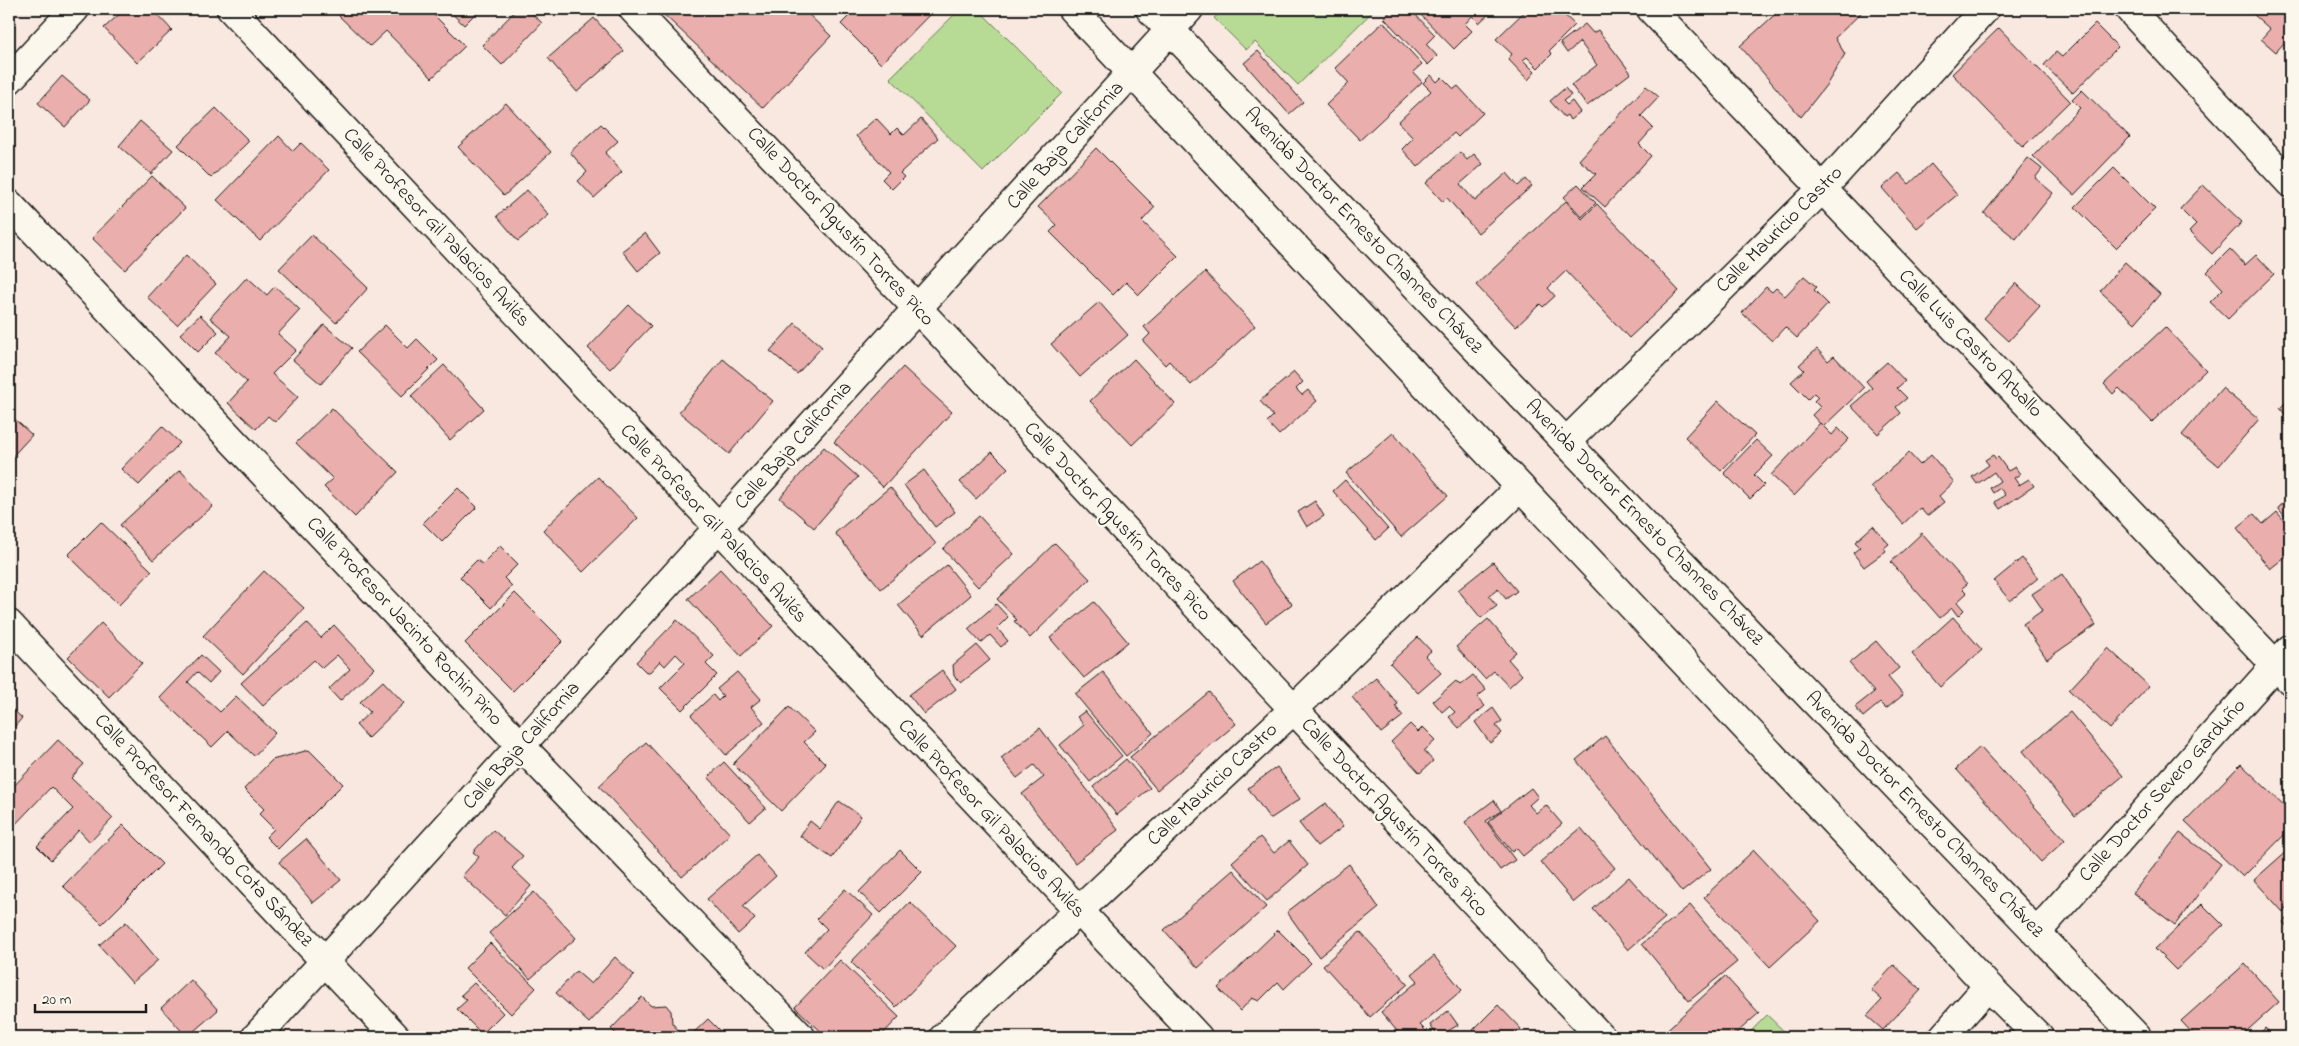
<svg xmlns="http://www.w3.org/2000/svg" width="2299" height="1046" viewBox="0 0 2299 1046" font-family="'Indie Flower',sans-serif">
<style>
.green{fill:#b7da94;stroke:#6a7b58}
.building{fill:#eaaeac;stroke:#1c1c1c}
.lines{fill:none;stroke-linecap:round;stroke-linejoin:round}
.minor-casing{stroke:#1c1c1c;stroke-width:31}
.tertiary-casing{stroke:#1c1c1c;stroke-width:31}
.minor{stroke:#fbf7ec;stroke-width:28}
.tertiary{stroke:#fbf7ec;stroke-width:28}
.labels{text-anchor:middle;dominant-baseline:central;stroke-width:5;stroke-linejoin:round;paint-order:stroke}
.street-label{font-size:20px;fill:#1c1c1c;stroke:#fbf7ec}
</style>
<rect width="100%" height="100%" fill="#f8e8df"/>
<filter id="ink" filterUnits="userSpaceOnUse"><feTurbulence type="fractalNoise" baseFrequency=".02" numOctaves="2"/><feDisplacementMap in="SourceGraphic" scale="10" xChannelSelector="R" yChannelSelector="G"/><feConvolveMatrix kernelMatrix="1 2 1 2 8 2 1 2 1" color-interpolation-filters="sRGB"/></filter>
<g filter="url(#ink)">
<g class="green">
<path d="M960,9H978L1062,93L983,172L890,78Z"/>
<path d="M1224,9H1375L1298,85L1255,42L1246,50L1214,18Z"/>
<path d="M1767,1015L1790,1037H1745Z"/>
</g>
<g class="building">
<path d="M125,9H152L172,30L137,63L104,28Z"/>
<path d="M346,9H436L432,13L465,46L432,78L386,31L370,46L339,16Z"/>
<path d="M447,9H480L464,25Z"/>
<path d="M517,9H527L542,23L502,65L482,45Z"/>
<path d="M658,9H803L831,36L763,108Z"/>
<path d="M844,9H935L881,64L841,24L850,15Z"/>
<path d="M1393,9H1410L1435,35L1426,44L1437,56L1428,65L1384,18Z"/>
<path d="M1415,9H1494L1479,23L1472,16L1465,24L1472,31L1454,49Z"/>
<path d="M1527,9H1538L1545,16L1553,9H1558L1575,25L1549,51L1552,54L1538,68L1527,57L1523,60L1535,72L1528,80L1508,59L1512,54L1496,39Z"/>
<path d="M1751,9H1764L1759,15Z"/>
<path d="M1781,9H1865L1835,38L1845,54L1827,84L1801,117L1740,46Z"/>
<path d="M2258,9H2290V36L2276,52L2261,39L2270,29L2253,14Z"/>
<path d="M594,18L624,51L577,92L548,58Z"/>
<path d="M1383,22L1422,64L1413,72L1422,82L1360,140L1326,105L1349,83L1335,68Z"/>
<path d="M1585,24L1593,33L1598,30L1631,73L1587,106L1571,85L1597,65L1580,42L1567,53L1560,43Z"/>
<path d="M2095,24L2118,47L2073,93L2044,65L2056,52L2062,57Z"/>
<path d="M1999,28L2070,101L2023,147L1952,74Z"/>
<path d="M1258,51L1303,102L1289,114L1244,63Z"/>
<path d="M1431,75L1437,82L1442,77L1454,89L1458,86L1483,113L1458,137L1454,133L1418,167L1402,149L1413,138L1398,122L1431,91L1423,83Z"/>
<path d="M62,76L90,100L65,127L38,103Z"/>
<path d="M1646,86L1659,97L1641,116L1653,128L1639,144L1651,156L1605,207L1583,187L1596,174L1579,160Z"/>
<path d="M1565,88L1571,95L1563,101L1567,105L1572,101L1580,112L1570,120L1567,115L1564,117L1550,101Z"/>
<path d="M2082,90L2130,137L2074,195L2033,156L2080,108L2072,100Z"/>
<path d="M506,103L551,152L504,196L458,147Z"/>
<path d="M216,108L249,141L211,178L178,145Z"/>
<path d="M876,118L891,134L897,128L904,135L921,119L938,138L900,173L904,177L892,189L882,179L889,172L856,136Z"/>
<path d="M140,121L173,150L151,174L119,146Z"/>
<path d="M601,124L618,141L605,153L622,172L594,198L578,181L587,172L570,152Z"/>
<path d="M279,136L293,151L301,143L329,170L260,241L217,200Z"/>
<path d="M1096,148L1155,207L1142,221L1178,256L1139,295L1126,282L1113,295L1050,232L1057,225L1038,207Z"/>
<path d="M1460,152L1467,160L1474,154L1483,164L1460,184L1475,201L1507,173L1518,186L1526,179L1532,186L1478,233L1447,198L1443,202L1426,183Z"/>
<path d="M2028,158L2042,169L2035,178L2053,193L2016,239L1984,213Z"/>
<path d="M1931,164L1957,195L1917,228L1882,188L1899,173L1909,184Z"/>
<path d="M2114,168L2155,209L2116,248L2075,207Z"/>
<path d="M152,176L185,208L125,270L92,238Z"/>
<path d="M1578,184L1596,203L1582,217L1564,197Z"/>
<path d="M2203,185L2242,222L2212,254L2189,232L2196,225L2180,209Z"/>
<path d="M527,190L549,215L518,241L497,216Z"/>
<path d="M1566,201L1582,219L1597,204L1679,291L1629,338L1566,271L1548,288L1555,296L1543,307L1540,304L1516,327L1476,285Z"/>
<path d="M645,233L660,253L638,271L622,251Z"/>
<path d="M312,235L368,288L336,323L279,269Z"/>
<path d="M2230,249L2245,265L2256,255L2274,274L2228,319L2210,302L2223,289L2207,272Z"/>
<path d="M186,255L216,284L177,325L147,297Z"/>
<path d="M2125,262L2160,294L2135,323L2100,291Z"/>
<path d="M1205,272L1255,326L1191,385L1169,361L1165,365L1143,341L1150,334L1144,327Z"/>
<path d="M1804,276L1817,287L1814,290L1828,304L1797,338L1785,327L1772,341L1742,313L1766,287L1772,292L1776,288L1785,296Z"/>
<path d="M247,277L267,295L275,286L300,310L278,334L296,350L272,374L298,397L275,422L268,416L256,429L228,403L247,382L215,353L231,336L210,318Z"/>
<path d="M2016,283L2040,306L2009,341L1984,318Z"/>
<path d="M1099,302L1128,335L1080,377L1051,344Z"/>
<path d="M629,305L651,326L610,369L588,348Z"/>
<path d="M200,315L218,332L198,352L180,334Z"/>
<path d="M795,323L822,347L797,374L770,351Z"/>
<path d="M324,325L352,348L321,384L293,360Z"/>
<path d="M385,325L408,348L417,339L438,360L402,396L357,352Z"/>
<path d="M2165,327L2206,370L2152,422L2119,388L2113,394L2104,384Z"/>
<path d="M1817,349L1828,361L1834,356L1864,388L1823,427L1812,415L1820,407L1814,401L1818,397L1814,393L1808,399L1791,382L1804,370L1799,365Z"/>
<path d="M723,359L773,401L729,454L679,412Z"/>
<path d="M1134,359L1175,404L1132,445L1090,401Z"/>
<path d="M1887,362L1905,381L1897,388L1907,398L1896,407L1901,413L1878,434L1851,406L1872,388L1866,381Z"/>
<path d="M444,365L484,409L450,440L411,396Z"/>
<path d="M903,367L952,412L883,487L834,442Z"/>
<path d="M1294,372L1303,382L1296,389L1302,395L1308,390L1317,401L1279,435L1267,422L1273,416L1260,401Z"/>
<path d="M2222,388L2259,419L2219,466L2182,435Z"/>
<path d="M2290,399V420L2280,408Z"/>
<path d="M1718,401L1755,435L1721,471L1685,437Z"/>
<path d="M332,408L398,472L355,517L324,487L333,479L296,443Z"/>
<path d="M9,414L32,435L9,460Z"/>
<path d="M1820,423L1832,435L1838,428L1849,439L1794,496L1771,475Z"/>
<path d="M162,426L180,443L139,485L121,469Z"/>
<path d="M1393,433L1448,496L1401,537L1346,473Z"/>
<path d="M1756,440L1773,456L1754,475L1764,485L1750,499L1724,473Z"/>
<path d="M824,447L858,477L814,528L780,498Z"/>
<path d="M992,452L1008,468L976,499L960,482Z"/>
<path d="M1909,453L1920,465L1931,455L1954,482L1939,496L1944,502L1927,516L1920,508L1903,524L1871,486Z"/>
<path d="M1993,455L1996,459L1998,457L2008,471L2015,467L2020,474L2014,478L2019,485L2029,479L2034,486L2000,509L1995,502L2005,495L2000,488L1993,493L1990,488L2000,481L1994,472L1977,484L1972,477L1989,465L1985,460Z"/>
<path d="M180,470L213,506L153,560L120,525Z"/>
<path d="M924,470L955,512L935,527L904,485Z"/>
<path d="M598,477L638,518L583,572L543,530Z"/>
<path d="M1345,480L1388,529L1376,540L1333,491Z"/>
<path d="M890,487L936,544L881,589L835,533Z"/>
<path d="M458,488L477,507L442,542L423,523Z"/>
<path d="M2290,497V523L2278,508Z"/>
<path d="M1315,501L1324,516L1307,527L1298,512Z"/>
<path d="M2277,512L2290,528V553L2270,569L2237,528L2254,514L2263,524Z"/>
<path d="M979,516L1014,554L978,587L943,549Z"/>
<path d="M101,522L152,571L119,605L68,555Z"/>
<path d="M1873,526L1889,544L1884,548L1886,551L1864,567L1853,553L1860,547L1855,542Z"/>
<path d="M1922,533L1967,584L1962,588L1967,593L1957,602L1964,610L1958,616L1952,608L1940,618L1891,562Z"/>
<path d="M1055,543L1090,579L1030,638L1014,621L1017,620L997,599Z"/>
<path d="M500,546L518,564L504,578L512,586L491,608L460,577L477,560L482,564Z"/>
<path d="M2022,558L2038,578L2010,601L1994,581Z"/>
<path d="M1259,561L1292,604L1266,623L1233,581Z"/>
<path d="M1493,562L1517,591L1506,599L1498,589L1489,596L1497,606L1481,618L1458,590Z"/>
<path d="M947,565L971,595L923,635L898,605Z"/>
<path d="M720,569L773,626L741,656L688,599Z"/>
<path d="M264,571L304,608L243,674L203,636Z"/>
<path d="M2062,574L2096,625L2047,659L2023,624L2043,610L2032,594Z"/>
<path d="M515,593L563,641L513,691L465,643Z"/>
<path d="M1094,602L1128,642L1084,678L1050,638Z"/>
<path d="M996,604L1008,617L997,628L1008,641L1001,647L990,635L981,643L968,629Z"/>
<path d="M1953,617L1982,650L1940,687L1912,654Z"/>
<path d="M1488,619L1516,652L1508,659L1522,675L1509,687L1494,671L1485,679L1456,647Z"/>
<path d="M677,620L714,656L706,664L717,675L682,710L660,688L685,663L676,654L665,666L660,661L648,674L636,662Z"/>
<path d="M101,623L142,663L109,697L68,657Z"/>
<path d="M307,623L321,638L334,625L374,668L340,701L329,689L350,669L337,655L322,668L314,660L263,706L241,683Z"/>
<path d="M1418,637L1431,651L1425,656L1441,673L1418,693L1390,663Z"/>
<path d="M1876,641L1899,668L1888,677L1903,695L1886,709L1880,703L1863,717L1855,707L1874,692L1849,663Z"/>
<path d="M977,645L990,660L961,683L954,676L953,665Z"/>
<path d="M2108,648L2149,686L2110,729L2069,690Z"/>
<path d="M201,655L219,672L209,683L197,672L188,682L220,712L236,696L275,733L254,756L228,731L212,747L160,698Z"/>
<path d="M942,670L956,689L924,714L909,695Z"/>
<path d="M737,672L761,699L751,707L764,722L726,755L691,715L713,695L718,701L723,696L717,689Z"/>
<path d="M1103,672L1153,733L1126,756L1075,694Z"/>
<path d="M1473,675L1486,690L1477,697L1485,706L1459,728L1449,717L1455,712L1449,706L1442,712L1433,701L1456,681L1460,685Z"/>
<path d="M1376,678L1398,704L1395,706L1403,716L1381,733L1352,697Z"/>
<path d="M383,681L404,703L368,738L356,725L370,712L360,702Z"/>
<path d="M1209,692L1236,724L1157,790L1130,757Z"/>
<path d="M9,706L22,718L9,733Z"/>
<path d="M789,707L815,732L804,742L826,764L781,811L733,764Z"/>
<path d="M1493,708L1502,721L1496,726L1502,733L1490,743L1475,722Z"/>
<path d="M1085,711L1122,756L1090,782L1060,745L1084,725L1077,717Z"/>
<path d="M2070,712L2123,776L2075,816L2023,751Z"/>
<path d="M1410,724L1418,732L1423,727L1436,740L1424,751L1433,761L1420,773L1391,742Z"/>
<path d="M1040,728L1118,830L1075,863L1022,794L1044,777L1034,765L1017,778L1001,758Z"/>
<path d="M1605,736L1711,869L1682,892L1576,760Z"/>
<path d="M58,740L84,764L71,778L113,818L90,842L79,830L51,860L37,846L73,809L51,787L9,831V791Z"/>
<path d="M646,742L730,834L682,877L599,786Z"/>
<path d="M1980,747L2065,840L2041,862L1956,769Z"/>
<path d="M309,750L343,784L278,849L266,837L274,829L259,814L264,809L244,789L272,760Z"/>
<path d="M1126,759L1150,788L1117,815L1093,787Z"/>
<path d="M724,762L766,808L750,822L708,777Z"/>
<path d="M2241,764L2290,811V829L2243,877L2185,821Z"/>
<path d="M1277,767L1300,799L1270,819L1248,788Z"/>
<path d="M1531,788L1538,797L1529,805L1536,813L1546,805L1562,824L1523,856L1516,848L1512,852L1488,822Z"/>
<path d="M1494,800L1501,811L1486,821L1515,860L1500,870L1465,822Z"/>
<path d="M839,801L861,816L832,858L800,836L810,821L820,829Z"/>
<path d="M1326,803L1343,827L1317,846L1299,823Z"/>
<path d="M123,825L162,864L102,924L63,886Z"/>
<path d="M1581,828L1615,868L1574,902L1540,862Z"/>
<path d="M493,830L523,856L512,868L531,886L505,915L462,876L479,857L473,852Z"/>
<path d="M2180,833L2221,864L2175,925L2133,893Z"/>
<path d="M1260,837L1274,853L1289,841L1308,865L1267,901L1232,862Z"/>
<path d="M306,839L341,880L313,903L279,862Z"/>
<path d="M2290,848V905L2283,912L2254,880Z"/>
<path d="M900,850L922,872L881,913L859,892Z"/>
<path d="M1754,850L1820,921L1770,967L1704,897Z"/>
<path d="M757,855L776,876L743,906L755,919L738,934L707,899Z"/>
<path d="M1349,864L1379,908L1319,957L1287,912Z"/>
<path d="M1233,870L1266,907L1198,968L1164,930Z"/>
<path d="M1629,877L1665,918L1628,950L1593,909Z"/>
<path d="M845,889L873,915L823,969L805,952L827,929L817,919Z"/>
<path d="M534,892L576,938L530,979L489,933Z"/>
<path d="M910,902L956,946L896,1007L851,962Z"/>
<path d="M2202,904L2223,925L2176,970L2155,949Z"/>
<path d="M1690,905L1737,962L1689,1001L1642,944Z"/>
<path d="M2290,915V930L2283,922Z"/>
<path d="M126,922L158,960L132,983L99,945Z"/>
<path d="M1278,930L1311,963L1284,989L1278,982L1259,1001L1252,998L1240,1011L1218,988Z"/>
<path d="M1360,932L1408,984L1370,1017L1323,965Z"/>
<path d="M490,943L536,988L511,1014L465,968Z"/>
<path d="M1434,956L1462,990L1420,1025L1427,1032L1422,1037H1402L1381,1012L1418,981L1412,974Z"/>
<path d="M615,957L634,975L589,1023L556,993L576,971L591,984Z"/>
<path d="M840,960L899,1017L880,1037H827L795,1007Z"/>
<path d="M2245,964L2279,1002L2240,1037H2196L2181,1021Z"/>
<path d="M1894,965L1921,990L1883,1030L1867,1016L1882,1000L1871,990Z"/>
<path d="M1725,976L1759,1013L1732,1037H1659Z"/>
<path d="M191,980L218,1010L187,1037L161,1008Z"/>
<path d="M474,983L503,1013L482,1034L457,1009L467,1000L461,995Z"/>
<path d="M642,997L651,1006L666,1005L671,1011L672,1023L679,1031L672,1037H619L611,1029Z"/>
<path d="M1498,1005L1521,1029L1512,1037H1481L1473,1030Z"/>
<path d="M1448,1011L1458,1025L1438,1037L1430,1025Z"/>
<path d="M708,1019L726,1037H689Z"/>
<path d="M2265,1028L2275,1037H2257Z"/>
</g>
<g class="lines">
<g class="minor-casing">
<g id="minor">
<path d="M231,9L1198,1037"/>
<path d="M633,9L918,309L1601,1037"/>
<path d="M1651,9L2290,680"/>
<path d="M2129,9L2290,183"/>
<path d="M9,80L75,9"/>
<path d="M9,204L521,746L801,1037"/>
<path d="M1566,442L1822,189L1985,9"/>
<path d="M9,624L396,1037"/>
<path d="M2036,933L2290,649"/>
<path d="M256,1037L1189,9"/>
<path d="M944,1037L1293,710L1520,487"/>
<path d="M1943,1037L1988,986"/>
</g>
</g>
<g class="tertiary-casing">
<g id="tertiary">
<path d="M1072,9L1988,986L2039,1037"/>
<path d="M1150,9L2137,1037"/>
</g>
</g>
<use href="#minor" class="minor"/>
<use href="#tertiary" class="tertiary"/>
</g>
</g>
<g class="labels">
<g class="street-label">
<text transform="translate(1066 146) rotate(-48)">Calle Baja California</text>
<text transform="translate(840 227) rotate(47)">Calle Doctor Agustín Torres Pico</text>
<text transform="translate(436 228) rotate(47)">Calle Profesor Gil Palacios Avilés</text>
<text transform="translate(1780 230) rotate(-45)">Calle Mauricio Castro</text>
<text transform="translate(1363 231) rotate(46)">Avenida Doctor Ernesto Channes Chávez</text>
<text transform="translate(1970 344) rotate(46)">Calle Luis Castro Arballo</text>
<text transform="translate(794 446) rotate(-48)">Calle Baja California</text>
<text transform="translate(1117 522) rotate(47)">Calle Doctor Agustín Torres Pico</text>
<text transform="translate(1644 523) rotate(46)">Avenida Doctor Ernesto Channes Chávez</text>
<text transform="translate(713 524) rotate(47)">Calle Profesor Gil Palacios Avilés</text>
<text transform="translate(404 622) rotate(47)">Calle Profesor Jacinto Rochin Pino</text>
<text transform="translate(522 746) rotate(-48)">Calle Baja California</text>
<text transform="translate(1213 785) rotate(-43)">Calle Mauricio Castro</text>
<text transform="translate(2163 791) rotate(-48)">Calle Doctor Severo Garduño</text>
<text transform="translate(1924 815) rotate(46)">Avenida Doctor Ernesto Channes Chávez</text>
<text transform="translate(1394 818) rotate(47)">Calle Doctor Agustín Torres Pico</text>
<text transform="translate(991 819) rotate(47)">Calle Profesor Gil Palacios Avilés</text>
<text transform="translate(203 831) rotate(47)">Calle Profesor Fernando Cota Sández</text>
</g>
</g>
<rect width="2299" height="1046" fill="none" stroke="#fbf7ec" stroke-width="30"/>
<rect x="15" y="15" width="2269" height="1016" fill="none" stroke="#1c1c1c" stroke-width="2" filter="url(#ink)"/>
<path d="M35 1004v8h111v-8" fill="none" stroke="#1c1c1c" stroke-width="2.5"/>
<text x="42" y="1004" font-size="15" fill="#1c1c1c" stroke="#fbf7ec" stroke-width="4" paint-order="stroke">20 m</text>
</svg>
